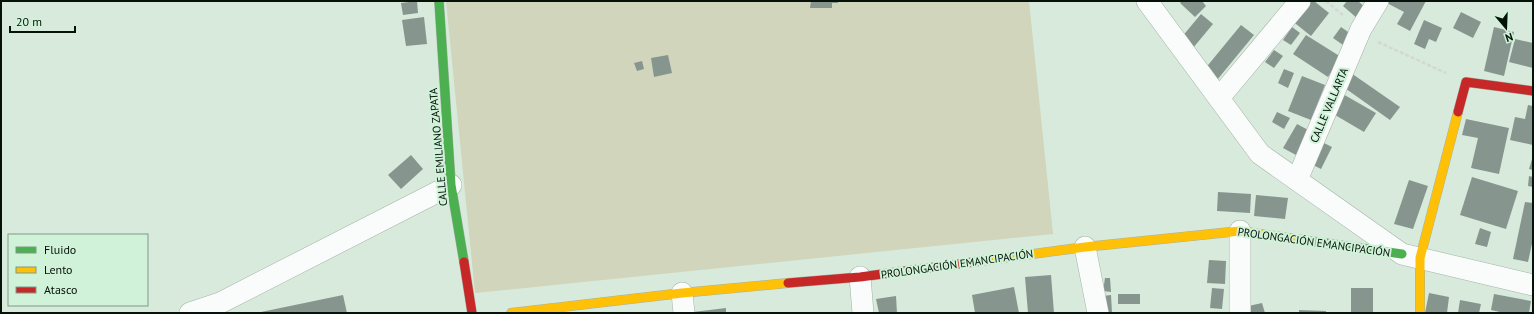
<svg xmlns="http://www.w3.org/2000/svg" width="1534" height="314" viewBox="0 0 1534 314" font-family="'PT Sans',sans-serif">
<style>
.green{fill:#d0d5bc}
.building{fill:#86968e}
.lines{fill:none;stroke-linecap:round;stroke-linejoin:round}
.street-casing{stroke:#a5b3a8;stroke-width:22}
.fast-casing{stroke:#a5b3a8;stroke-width:10}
.slow-casing{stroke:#a5b3a8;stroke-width:10}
.jam-casing{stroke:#a5b3a8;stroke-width:10}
.path{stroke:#d2d8d4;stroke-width:2.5;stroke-dasharray:4 2;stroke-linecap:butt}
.street{stroke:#f9fcfa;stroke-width:21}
.fast{stroke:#4caf50;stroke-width:9}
.slow{stroke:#ffc107;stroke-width:9}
.jam{stroke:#c62828;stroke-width:9}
.labels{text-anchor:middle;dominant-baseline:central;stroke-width:4;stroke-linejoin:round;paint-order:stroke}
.street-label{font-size:11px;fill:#051109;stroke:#d0f2d9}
</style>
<rect width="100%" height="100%" fill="#d8eadc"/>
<path class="green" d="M446,1H1029L1053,234L475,293Z"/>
<g class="building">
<path d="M417,1L418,13L403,15L401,3Z"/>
<path d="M811,1H838V3H832V8H810Z"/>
<path d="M1182,1H1202L1206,6L1195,17L1180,3Z"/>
<path d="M1306,1H1314L1329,13L1311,36L1291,20Z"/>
<path d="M1347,1H1358L1367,9L1358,19L1343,6Z"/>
<path d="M1385,1H1426L1410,31L1397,24L1404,12L1385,2Z"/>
<path d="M1461,12L1481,22L1473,38L1453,28Z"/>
<path d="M1201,14L1213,24L1193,48L1181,38Z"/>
<path d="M424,17L427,44L406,46L402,20Z"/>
<path d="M1424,20L1442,28L1436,42L1429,39L1425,49L1414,44Z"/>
<path d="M1241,25L1254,35L1217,80L1204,70Z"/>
<path d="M1292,27L1300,33L1291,45L1283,40Z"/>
<path d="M1341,27L1351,34L1343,45L1333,38Z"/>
<path d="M1494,27L1514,32L1504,76L1484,71Z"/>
<path d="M1306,35L1341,57L1328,77L1293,54Z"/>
<path d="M1515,39L1533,43V68L1509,62Z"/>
<path d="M1274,50L1283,56L1274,68L1265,62Z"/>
<path d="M668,55L672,73L654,77L651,58Z"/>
<path d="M642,61L644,69L637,71L634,63Z"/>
<path d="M1284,69L1294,73L1288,88L1278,83Z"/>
<path d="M1351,73L1400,107L1390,120L1342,86Z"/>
<path d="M1302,76L1325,85L1311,120L1288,111Z"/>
<path d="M1341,93L1376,113L1364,132L1330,112Z"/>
<path d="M1528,105L1533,106V145L1510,140L1515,117L1525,119Z"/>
<path d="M1277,112L1290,118L1284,129L1272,122Z"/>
<path d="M1466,119L1509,128L1499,174L1471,168L1478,138L1462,135Z"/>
<path d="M1297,124L1310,131L1296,155L1283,148Z"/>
<path d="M1320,141L1332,147L1321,169L1309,163Z"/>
<path d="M411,155L423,169L401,189L388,175Z"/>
<path d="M1533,156V170L1529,169Z"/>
<path d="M1529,176L1533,177V187L1528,186Z"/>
<path d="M1472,177L1518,191L1506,229L1460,215Z"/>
<path d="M1409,180L1428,186L1413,229L1394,224Z"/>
<path d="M1218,192L1251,194L1250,213L1217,211Z"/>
<path d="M1256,195L1288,198L1285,219L1254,216Z"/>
<path d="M1525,202L1533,203V239L1528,262L1513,259Z"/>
<path d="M1480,228L1491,232L1487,247L1475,244Z"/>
<path d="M1209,260L1226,261L1225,284L1207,283Z"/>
<path d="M1051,275L1054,313H1028L1025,277Z"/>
<path d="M1105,278H1110L1111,292L1103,291Z"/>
<path d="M1014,287L1019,313H975L972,295Z"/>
<path d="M1212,288L1224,289L1222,309L1210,308Z"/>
<rect x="1351" y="288" width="22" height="25"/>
<path d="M1429,293L1449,297L1447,313H1425Z"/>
<rect x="1118" y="294" width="22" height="10"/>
<path d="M1494,294L1531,301L1529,313H1504L1491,310Z"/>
<path d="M343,295L347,313H261V312Z"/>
<path d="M1111,295L1112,313H1106L1103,296Z"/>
<path d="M896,296L897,313H879L876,299Z"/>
<path d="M1460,300L1481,304L1479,313H1458Z"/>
<path d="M1262,303L1265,313H1246L1244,307Z"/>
<path d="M726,308V313H693V312Z"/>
<path d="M1299,310L1326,311V313H1299Z"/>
</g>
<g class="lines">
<g class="street-casing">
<g id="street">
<path d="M1147,1L1260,154L1402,254L1533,285"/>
<path d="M1219,98L1300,1"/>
<path d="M1297,180L1361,29L1378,1"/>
<path d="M1240,231V313"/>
<path d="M1085,247L1098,313"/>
<path d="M860,277L863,313"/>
<path d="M682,293L684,313"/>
<path d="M190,313L220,303L451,185"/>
</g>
</g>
<g class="fast-casing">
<g id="fast">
<path d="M439,1L451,185L464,262"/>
<path d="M1303,240L1402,254"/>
</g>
</g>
<g class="slow-casing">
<g id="slow">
<path d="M981,261L1085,247L1240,231L1303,240"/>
<path d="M511,313L682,293L788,283"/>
<path d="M1420,313V258L1458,112"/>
</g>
</g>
<g class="jam-casing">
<g id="jam">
<path d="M1458,112L1466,82L1533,91"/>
<path d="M464,262L472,313"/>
<path d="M788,283L860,277L981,261"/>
</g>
</g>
<g class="path">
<path d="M1326,1L1344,16"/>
<path d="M1378,42L1446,73"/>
</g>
<use href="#street" class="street"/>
<use href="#fast" class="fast"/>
<use href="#slow" class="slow"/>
<use href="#jam" class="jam"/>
</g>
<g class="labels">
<g class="street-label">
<text transform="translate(1329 105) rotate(-67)">CALLE VALLARTA</text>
<text transform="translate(438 147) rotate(-95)">CALLE EMILIANO ZAPATA</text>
<text transform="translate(1314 242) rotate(8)">PROLONGACIÓN EMANCIPACIÓN</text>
<text transform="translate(957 264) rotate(-8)">PROLONGACIÓN EMANCIPACIÓN</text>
</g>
</g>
<rect width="1534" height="314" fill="none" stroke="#051109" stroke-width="4"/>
<rect x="8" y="234" width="140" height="72" fill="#d0f2d9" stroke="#7f9886"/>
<rect x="16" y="247" width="20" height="6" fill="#4caf50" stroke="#7f9886"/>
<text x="44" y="254" font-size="12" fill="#051109">Fluido</text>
<rect x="16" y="267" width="20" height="6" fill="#ffc107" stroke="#7f9886"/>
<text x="44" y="274" font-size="12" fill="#051109">Lento</text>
<rect x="16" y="287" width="20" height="6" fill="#c62828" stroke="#7f9886"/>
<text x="44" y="294" font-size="12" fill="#051109">Atasco</text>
<g transform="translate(1506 28) rotate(161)" stroke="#d0f2d9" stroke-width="3" paint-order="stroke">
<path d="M0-3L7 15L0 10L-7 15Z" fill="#051109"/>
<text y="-6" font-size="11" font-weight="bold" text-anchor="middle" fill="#051109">N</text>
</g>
<path d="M10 26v6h65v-6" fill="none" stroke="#051109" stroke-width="2"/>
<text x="16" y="26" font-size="12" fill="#051109" stroke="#d0f2d9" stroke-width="3" paint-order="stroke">20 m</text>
</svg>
